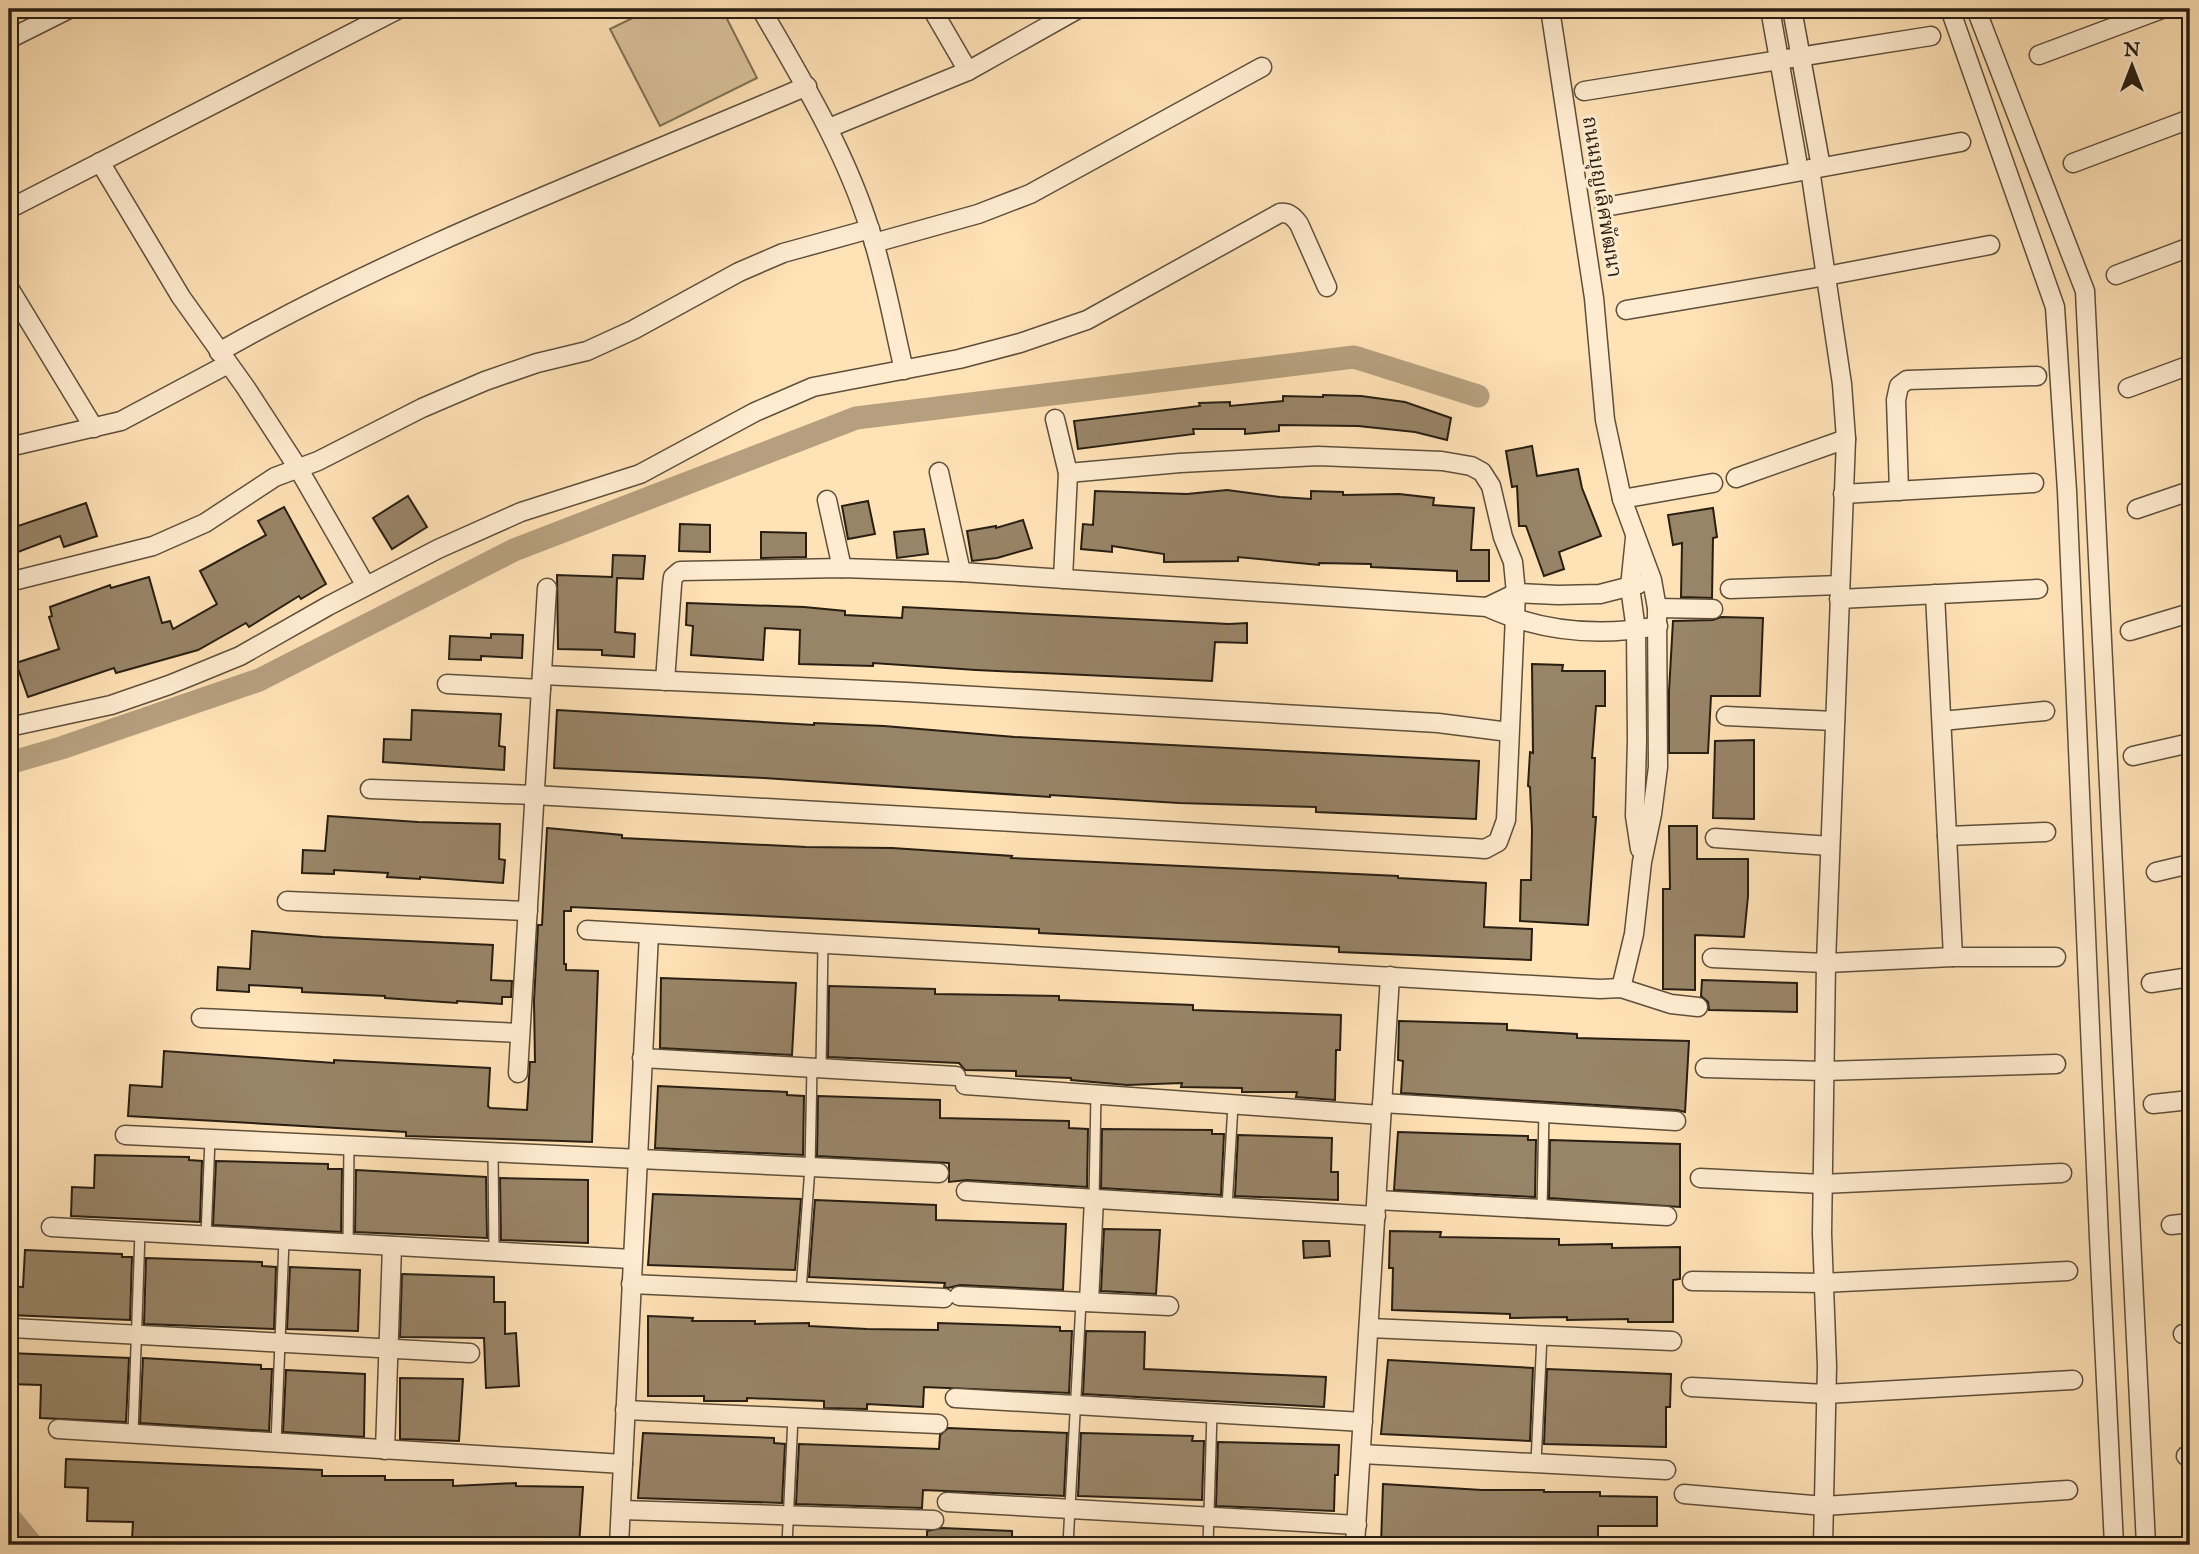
<svg xmlns="http://www.w3.org/2000/svg" width="2199" height="1554" viewBox="0 0 2199 1554" font-family="'IM FELL English','Noto Serif Thai',serif">
<style>
.green{fill:#dac19a;stroke:#817056;stroke-width:2}
.lines{fill:none;stroke-linecap:round;stroke-linejoin:round}
.canal{stroke:#b69f7e;stroke-width:23}
.building{fill:#988467;stroke:#281e12;stroke-width:2}
.lane-casing{stroke:#5e4f3b;stroke-width:12}
.street-casing{stroke:#5e4f3b;stroke-width:21}
.lane{stroke:#ffecd0;stroke-width:9}
.street{stroke:#ffecd0;stroke-width:18}
.labels{text-anchor:middle;dominant-baseline:central;stroke-width:6;stroke-linejoin:round;paint-order:stroke}
.street-label{font-size:21px;fill:#281e12;stroke:#ffecd0}
</style>
<rect width="100%" height="100%" fill="#ffe2b6"/>
<filter id="stains"><feTurbulence type="fractalNoise" baseFrequency=".00286" numOctaves="4"/><feColorMatrix values="0 0 0 0 .2 0 0 0 0 .09 0 0 0 0 .02 0 0 0 .5 -.17"/></filter>
<radialGradient id="worn" r=".72"><stop offset=".6" stop-color="#630" stop-opacity="0"/><stop offset="1" stop-color="#630" stop-opacity=".3"/></radialGradient>
<path class="green" d="M651,9H722L757,78L660,126L610,29Z"/>
<g class="lines">
<g class="canal">
<path d="M9,763L61,748L259,680L514,550L856,418L1354,357L1478,396"/>
<path d="M9,1517L32,1545"/>
</g>
</g>
<g class="building">
<path d="M1323,395L1361,396L1405,402L1451,418L1447,440L1415,432L1358,426L1279,425V431L1245,434V429H1193L1194,434L1078,449L1074,421L1200,406L1199,403L1230,402V406L1283,401V396L1323,397Z"/>
<path d="M1532,446L1537,476L1578,469L1582,488L1601,536L1559,552L1564,569L1544,576L1526,526H1519L1517,486L1512,487L1506,451Z"/>
<path d="M1227,490L1280,497L1311,499V491L1343,492V495L1399,494L1434,498L1433,505L1474,508L1471,550H1489V581H1457V571L1371,567V564L1319,563V565L1238,557V561L1164,562V554L1112,546V552L1081,549L1083,524L1093,525L1095,491L1187,494Z"/>
<path d="M408,496L427,527L392,549L373,518Z"/>
<path d="M868,501L875,534L848,539L842,506Z"/>
<path d="M86,503L97,536L64,547L60,536L18,552L9,529Z"/>
<path d="M284,507L326,584L301,599L299,596L249,627L246,623L198,650L116,673L114,668L28,697L16,663L59,649L49,617L52,616L50,607L110,585L111,588L149,577L162,623L170,621L173,629L217,604L200,571L266,535L258,521Z"/>
<path d="M1713,508L1717,537L1713,538L1712,598L1681,597L1682,543L1673,545L1668,515Z"/>
<path d="M1023,520L1032,548L997,558L972,561L967,531L996,526V528Z"/>
<path d="M680,524L710,525V552L679,551Z"/>
<path d="M924,529L928,554L897,558L894,532Z"/>
<path d="M761,532L806,533V557L761,558Z"/>
<path d="M613,555L645,556L643,579L617,578L615,632L635,634L634,657L602,655V650L558,649L557,575L612,577Z"/>
<path d="M687,603L804,607L845,611V615L902,618L903,607L1229,624L1247,623V643L1215,642L1212,681L976,670L873,663V666L799,664L800,630L765,628L763,660L691,655L693,626L686,625Z"/>
<path d="M1721,617L1763,618L1760,696H1711L1708,753H1669V691L1673,621L1713,620Z"/>
<path d="M491,634L523,635L522,658L481,656V660L449,659L450,636L491,638Z"/>
<path d="M1532,664L1563,665L1562,671H1605V706H1596L1592,758H1595L1593,817H1596L1588,925L1520,921L1521,880H1531L1532,830L1530,787L1528,786L1530,752L1533,753Z"/>
<path d="M412,710L501,714L499,746L505,747L504,770L383,762L384,739L411,740Z"/>
<path d="M557,710L814,725V723L884,726L1015,737L1479,761L1476,819L1316,812V807L1179,803L1050,795V797L764,778L554,768Z"/>
<path d="M1754,740V819L1713,818L1715,741Z"/>
<path d="M328,816L418,822L500,824L499,859L505,860L503,883L420,877V879L387,877L388,873L334,870V874L302,873L303,850L325,851Z"/>
<path d="M1669,826H1697V859H1748V896L1744,937L1695,935V990L1663,989V889H1670Z"/>
<path d="M547,828L622,835V838L806,847L892,848L1012,856L1011,858L1398,876V878L1486,883L1484,927L1532,929L1531,960L1339,952V947L1039,933V929L571,907V911H564V964H566V970L598,971L592,1142L406,1136V1132L128,1116L130,1085L162,1087L164,1051L334,1063V1060L490,1068L488,1106L490,1108L527,1110L530,1062H535L534,1001L538,925H542Z"/>
<path d="M252,931L323,937L493,945L491,980L512,981L511,997H502V1004L457,1001V1003L385,998V996L302,992V988L249,985V992L217,990L218,967L250,969Z"/>
<path d="M661,978L796,983L792,1055L660,1048Z"/>
<path d="M1702,980L1797,983V1012L1709,1010L1708,1002L1701,996Z"/>
<path d="M829,986L935,989V994L1059,996V1000L1193,1005V1010L1341,1015L1340,1050H1336L1335,1100L1296,1097L1297,1092H1242V1088L1181,1087L1182,1083L1127,1085L1071,1080V1078L1016,1076V1071L965,1070L959,1063L828,1057Z"/>
<path d="M1399,1021L1507,1024V1030L1577,1034V1038L1689,1041L1685,1112L1677,1110L1401,1093L1403,1061L1398,1060Z"/>
<path d="M658,1086L787,1092V1095L804,1096L803,1155L655,1148Z"/>
<path d="M818,1096L940,1100V1118L1069,1121V1128L1088,1129L1087,1187L967,1180L949,1182V1163L817,1156Z"/>
<path d="M1102,1129L1212,1130V1134H1224L1221,1195L1101,1188Z"/>
<path d="M1398,1132L1528,1136V1140H1536L1535,1197L1394,1190Z"/>
<path d="M1238,1135L1332,1138L1331,1172H1338V1200L1235,1196Z"/>
<path d="M1550,1140L1680,1144V1207L1549,1198Z"/>
<path d="M95,1155L189,1157V1160L202,1161L200,1222L71,1216L72,1187L94,1188Z"/>
<path d="M216,1161L328,1164V1169H342L341,1232L213,1225Z"/>
<path d="M356,1170L486,1177L487,1238L355,1232Z"/>
<path d="M500,1178L588,1180V1243L501,1240Z"/>
<path d="M653,1194L801,1199L795,1270L648,1265Z"/>
<path d="M815,1200L936,1205V1220L1066,1224L1063,1290L960,1285L948,1288L944,1287L945,1283L809,1277Z"/>
<path d="M1104,1229L1160,1230L1156,1294L1101,1291Z"/>
<path d="M1390,1231L1441,1232L1440,1237L1559,1239V1245L1612,1244V1248L1680,1247V1279L1673,1280V1322H1628V1319L1567,1320V1317L1510,1318V1314L1392,1310L1393,1268H1389Z"/>
<path d="M1303,1241H1329L1330,1256L1304,1258Z"/>
<path d="M25,1250L122,1254V1257H132L130,1320L9,1315V1286L23,1287Z"/>
<path d="M146,1258L262,1262V1266L276,1267L274,1329L144,1324Z"/>
<path d="M290,1267L360,1270L358,1331L287,1329Z"/>
<path d="M402,1274L494,1277V1302H505V1334L516,1333L519,1386L486,1388L484,1338L400,1337Z"/>
<path d="M648,1316L693,1318L692,1321H755V1324L809,1323V1326L867,1329L938,1330V1323L1060,1327V1331H1072L1069,1393L924,1387L923,1407L867,1404V1409L824,1408V1401L747,1398V1401H704V1396H648Z"/>
<path d="M1086,1331L1145,1332L1144,1369L1326,1377L1324,1407L1083,1394Z"/>
<path d="M9,1353L129,1358L126,1422L40,1418L41,1385L9,1384Z"/>
<path d="M143,1358L261,1365V1369H272L269,1431L140,1423Z"/>
<path d="M1388,1360L1533,1368L1530,1441L1381,1434Z"/>
<path d="M1547,1369L1671,1374L1670,1407H1666V1447L1544,1444Z"/>
<path d="M286,1370L365,1374L364,1437L283,1432Z"/>
<path d="M400,1378L463,1379L459,1441L400,1439Z"/>
<path d="M948,1428L1067,1433L1064,1496L923,1490L922,1508L796,1504L799,1444L939,1449L940,1435Z"/>
<path d="M643,1433L774,1438V1443L785,1444L782,1503L638,1498Z"/>
<path d="M1081,1433L1193,1436L1192,1441H1204L1202,1500L1078,1496Z"/>
<path d="M1218,1442L1339,1445L1338,1475H1335L1334,1511L1216,1506Z"/>
<path d="M66,1459L322,1470V1476H385V1480H453V1486L516,1483V1486L583,1487L579,1545H267V1542L132,1539L133,1522L87,1521L88,1488L65,1487Z"/>
<path d="M1383,1484L1482,1490H1544V1492H1600V1496L1657,1497V1526H1598V1545H1381Z"/>
<path d="M942,1528L1012,1531V1545H927V1531Z"/>
</g>
<g class="lines">
<g class="lane-casing">
<g id="lane">
<path d="M821,1068L823,944"/>
<path d="M493,1152L494,1251"/>
<path d="M1094,1199L1096,1094"/>
<path d="M1227,1207L1233,1105"/>
<path d="M1542,1208L1544,1112"/>
<path d="M206,1236L210,1139"/>
<path d="M348,1244L349,1145"/>
<path d="M801,1291L810,1167L812,1068"/>
<path d="M133,1434L140,1232"/>
<path d="M276,1443L284,1240"/>
<path d="M1536,1462L1542,1336"/>
<path d="M787,1545L793,1417"/>
<path d="M1068,1545L1081,1302"/>
<path d="M1208,1545L1212,1413"/>
</g>
</g>
<g class="street-casing">
<g id="street">
<path d="M761,9C802,80 845,150 870,230C885,275 893,324 904,370"/>
<path d="M932,9L968,71"/>
<path d="M1550,9L1594,298L1605,420L1622,499L1652,580L1657,608L1658,767L1652,814L1642,862L1634,934L1621,988"/>
<path d="M1770,9L1799,171"/>
<path d="M1792,9L1821,167"/>
<path d="M1950,9L2055,307L2067,491L2099,1238L2114,1545"/>
<path d="M1976,9L2085,291L2146,1545"/>
<path d="M9,39L69,9"/>
<path d="M2039,55L2162,9"/>
<path d="M1584,91L1931,36"/>
<path d="M829,128L968,71L1078,9"/>
<path d="M100,162L181,297L246,388L298,468L366,586"/>
<path d="M2073,163L2190,119"/>
<path d="M1810,169L1842,384L1846,439L1826,963L1822,1233L1827,1366L1823,1545"/>
<path d="M1605,207L1961,142"/>
<path d="M9,209L399,9"/>
<path d="M874,243L978,214L1030,194L1262,67"/>
<path d="M2116,275L2190,247"/>
<path d="M9,288L94,428"/>
<path d="M1626,310L1826,276L1990,245"/>
<path d="M219,352C406,246 609,171 807,86"/>
<path d="M2128,388L2190,365"/>
<path d="M1055,419L1068,473L1063,579"/>
<path d="M9,447L121,421L228,364"/>
<path d="M939,472L961,572"/>
<path d="M1736,478L1846,439"/>
<path d="M1899,491L1896,400L1899,386L1907,380L2037,376"/>
<path d="M1843,494L2034,483"/>
<path d="M1622,499L1713,483"/>
<path d="M827,500L842,568"/>
<path d="M2137,509L2190,491"/>
<path d="M1635,538L1630,587L1636,630L1637,740L1635,816L1640,849"/>
<path d="M9,582L153,546L205,523L275,477L318,461L422,408L485,381L537,363L587,351L633,330L739,272L783,253L870,229"/>
<path d="M1730,589L1840,585"/>
<path d="M1935,594L1953,957"/>
<path d="M1839,599L2038,589"/>
<path d="M1487,607L1516,593L1558,595L1600,594L1639,584"/>
<path d="M1657,608L1713,609"/>
<path d="M2130,631L2190,613"/>
<path d="M542,675L907,692L1438,723L1509,732"/>
<path d="M665,681L672,585L673,577L680,571L842,568L961,572L1487,607C1541,632 1599,637 1658,626"/>
<path d="M447,684L541,689"/>
<path d="M1726,716L1835,721"/>
<path d="M1942,721L2045,711"/>
<path d="M9,727L111,705L169,685L240,656L328,606L438,549L521,512L640,474L755,412L813,387L959,359L1020,343L1087,320L1280,213C1289,212 1294,217 1299,224L1327,287"/>
<path d="M2133,756L2190,743"/>
<path d="M370,789L534,795L1472,848L1485,849L1498,842L1506,820L1516,593L1513,562L1503,537L1491,486L1482,472L1471,466L1442,461L1318,456L1180,463L1068,473"/>
<path d="M1947,836L2046,832"/>
<path d="M1715,838L1830,846"/>
<path d="M2156,872L2190,864"/>
<path d="M287,901L528,911"/>
<path d="M587,930L1600,989L1621,988L1671,1004L1698,1007"/>
<path d="M1712,958L1826,963L1953,957H2056"/>
<path d="M2151,983L2190,977"/>
<path d="M201,1018L520,1033"/>
<path d="M642,1058L956,1076"/>
<path d="M1705,1068L1824,1071L2056,1064"/>
<path d="M518,1073L547,588"/>
<path d="M965,1085L1381,1115"/>
<path d="M1382,1103L1676,1121"/>
<path d="M2153,1104L2190,1100"/>
<path d="M125,1135L939,1173"/>
<path d="M1700,1178L1822,1184L2062,1173"/>
<path d="M966,1191L1376,1216"/>
<path d="M1377,1200L1667,1216"/>
<path d="M2171,1225L2190,1223"/>
<path d="M51,1227L632,1259"/>
<path d="M1692,1281L1822,1283L2068,1271"/>
<path d="M631,1284L944,1298"/>
<path d="M959,1296L1169,1306"/>
<path d="M1089,1302L1094,1199"/>
<path d="M12,1328L470,1353"/>
<path d="M1369,1328L1672,1341"/>
<path d="M2183,1334L2190,1333"/>
<path d="M1691,1387L1826,1394L2073,1380"/>
<path d="M955,1398L1363,1422"/>
<path d="M625,1410L938,1424"/>
<path d="M58,1429L623,1464"/>
<path d="M385,1450L392,1246"/>
<path d="M1361,1454L1666,1470"/>
<path d="M2186,1456L2190,1455"/>
<path d="M1684,1494L1824,1506L2068,1490"/>
<path d="M947,1502L1357,1525"/>
<path d="M621,1510L934,1520"/>
<path d="M619,1545L649,934"/>
<path d="M1355,1545L1390,976"/>
</g>
</g>
<use href="#lane" class="lane"/>
<use href="#street" class="street"/>
</g>
<g class="labels">
<g class="street-label">
<text transform="translate(1601 197) rotate(81)">ถนนบุญเลิศพัฒนา</text>
</g>
</g>
<rect width="2199" height="1554" fill="none" stroke="#ffe2b6" stroke-width="35"/>
<rect x="10" y="10" width="2178" height="1533" fill="none" stroke="#281e12" stroke-width="3.5"/>
<rect x="18" y="18" width="2164" height="1519" fill="none" stroke="#281e12" stroke-width="2"/>
<g transform="translate(2132 66)" stroke="#ffecd0" stroke-width="5" paint-order="stroke">
<path d="M0-5L12 26L0 18L-12 26Z" fill="#281e12"/>
<text y="-10" font-size="19" font-weight="bold" text-anchor="middle" fill="#281e12">N</text>
</g>
<rect width="100%" height="100%" filter="url(#stains)"/>
<rect width="100%" height="100%" fill="url(#worn)"/>
</svg>
